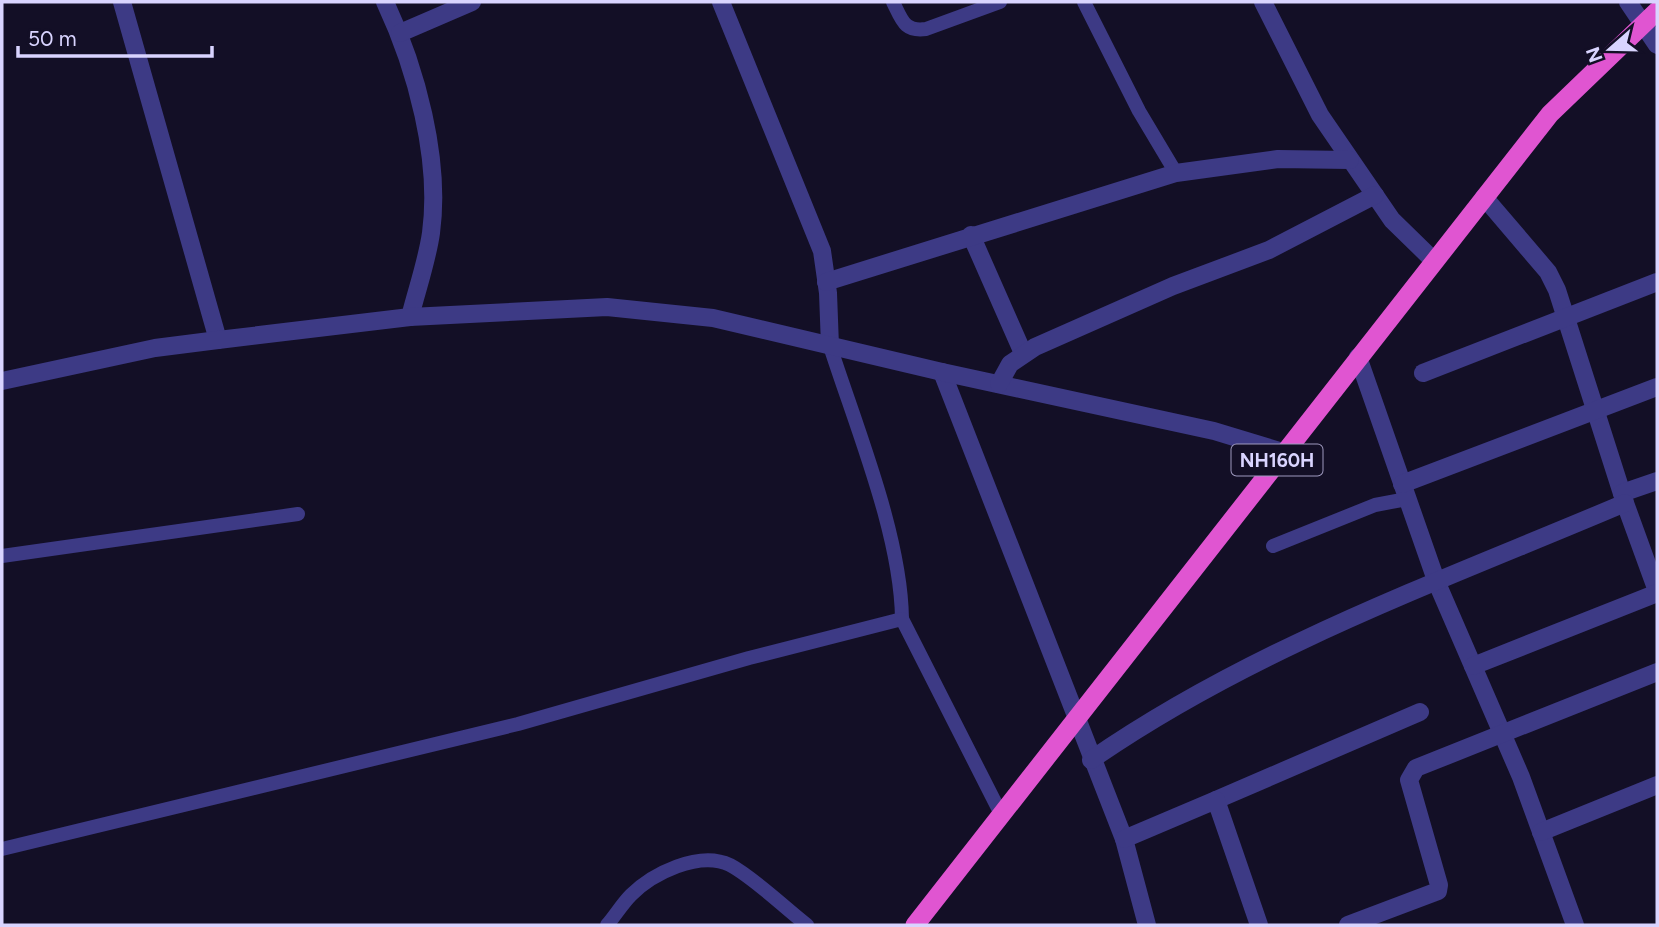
<svg xmlns="http://www.w3.org/2000/svg" width="1659" height="927" viewBox="0 0 1659 927" font-family="Figtree,sans-serif">
<style>
.lines{fill:none;stroke-linecap:round;stroke-linejoin:round}
.service{stroke:#3d3a85;stroke-width:14}
.minor{stroke:#3d3a85;stroke-width:18}
.trunk{stroke:#e055d1;stroke-width:19}
.labels{text-anchor:middle;dominant-baseline:central;stroke-width:7;stroke-linejoin:round;paint-order:stroke}
.shield{fill:#130f26;stroke:#9e99be;stroke-width:2}
.shield-label{font-size:19px;font-weight:bold;fill:#d9d4ff}
</style>
<rect width="100%" height="100%" fill="#130f26"/>
<g class="lines">
<g class="service">
<path d="M893,2C902,20 904,32 926,29L1000,2"/>
<path d="M1084,2L1139,111L1176,173"/>
<path d="M830,346C856,427 901,535 902,619"/>
<path d="M1273,546L1375,505L1407,499"/>
<path d="M2,556L298,514"/>
<path d="M2,849L518,724L749,658L902,619L1001,814"/>
<path d="M607,925C615,916 622,904 631,895C652,874 699,850 730,865C753,877 785,908 807,925"/>
</g>
<g class="minor">
<path d="M122,2L218,340"/>
<path d="M385,2C416,68 441,159 431,233C427,261 417,289 410,317"/>
<path d="M721,2L822,251L828,293L830,346"/>
<path d="M1263,2L1320,115L1392,220L1434,261"/>
<path d="M1628,2L1657,45"/>
<path d="M400,33L472,2"/>
<path d="M1484,197L1548,272L1557,290L1625,503L1657,591"/>
<path d="M971,235L1023,353"/>
<path d="M826,282L1176,173L1278,159L1350,160"/>
<path d="M1358,357L1437,583L1521,777L1575,925"/>
<path d="M942,372L1124,839L1147,925"/>
<path d="M1423,373L1657,282"/>
<path d="M2,381L155,348L218,340L410,317L607,307L713,318L942,372L1214,431L1283,452"/>
<path d="M999,384L1010,364L1035,347L1173,286L1269,250L1375,195"/>
<path d="M1402,484L1657,387"/>
<path d="M1622,493L1657,481"/>
<path d="M1473,666L1657,593"/>
<path d="M1091,760C1254,647 1444,580 1625,503"/>
<path d="M1216,800L1420,712"/>
<path d="M1541,832L1657,785"/>
<path d="M1124,839L1216,800L1259,925"/>
<path d="M1348,925L1438,891L1439,885L1409,780L1416,768L1657,672"/>
</g>
<path class="trunk" d="M915,925L1550,114L1657,11"/>
</g>
<g class="labels">
<rect class="shield" x="1231.5" y="444.5" width="91" height="31" rx="5"/>
<g class="shield-label">
<text x="1277" y="460">NH160H</text>
</g>
</g>
<rect width="1659" height="927" fill="none" stroke="#d9d4ff" stroke-width="7"/>
<g transform="translate(1610 49) rotate(250)" stroke="#130f26" stroke-width="5" paint-order="stroke">
<path d="M0-5L12 26L0 18L-12 26Z" fill="#d9d4ff"/>
<text y="-10" font-size="19" font-weight="bold" text-anchor="middle" fill="#d9d4ff">N</text>
</g>
<path d="M18 46v10h194v-10" fill="none" stroke="#d9d4ff" stroke-width="3.5"/>
<text x="28" y="46" font-size="21" fill="#d9d4ff" stroke="#130f26" stroke-width="5" paint-order="stroke">50 m</text>
</svg>
